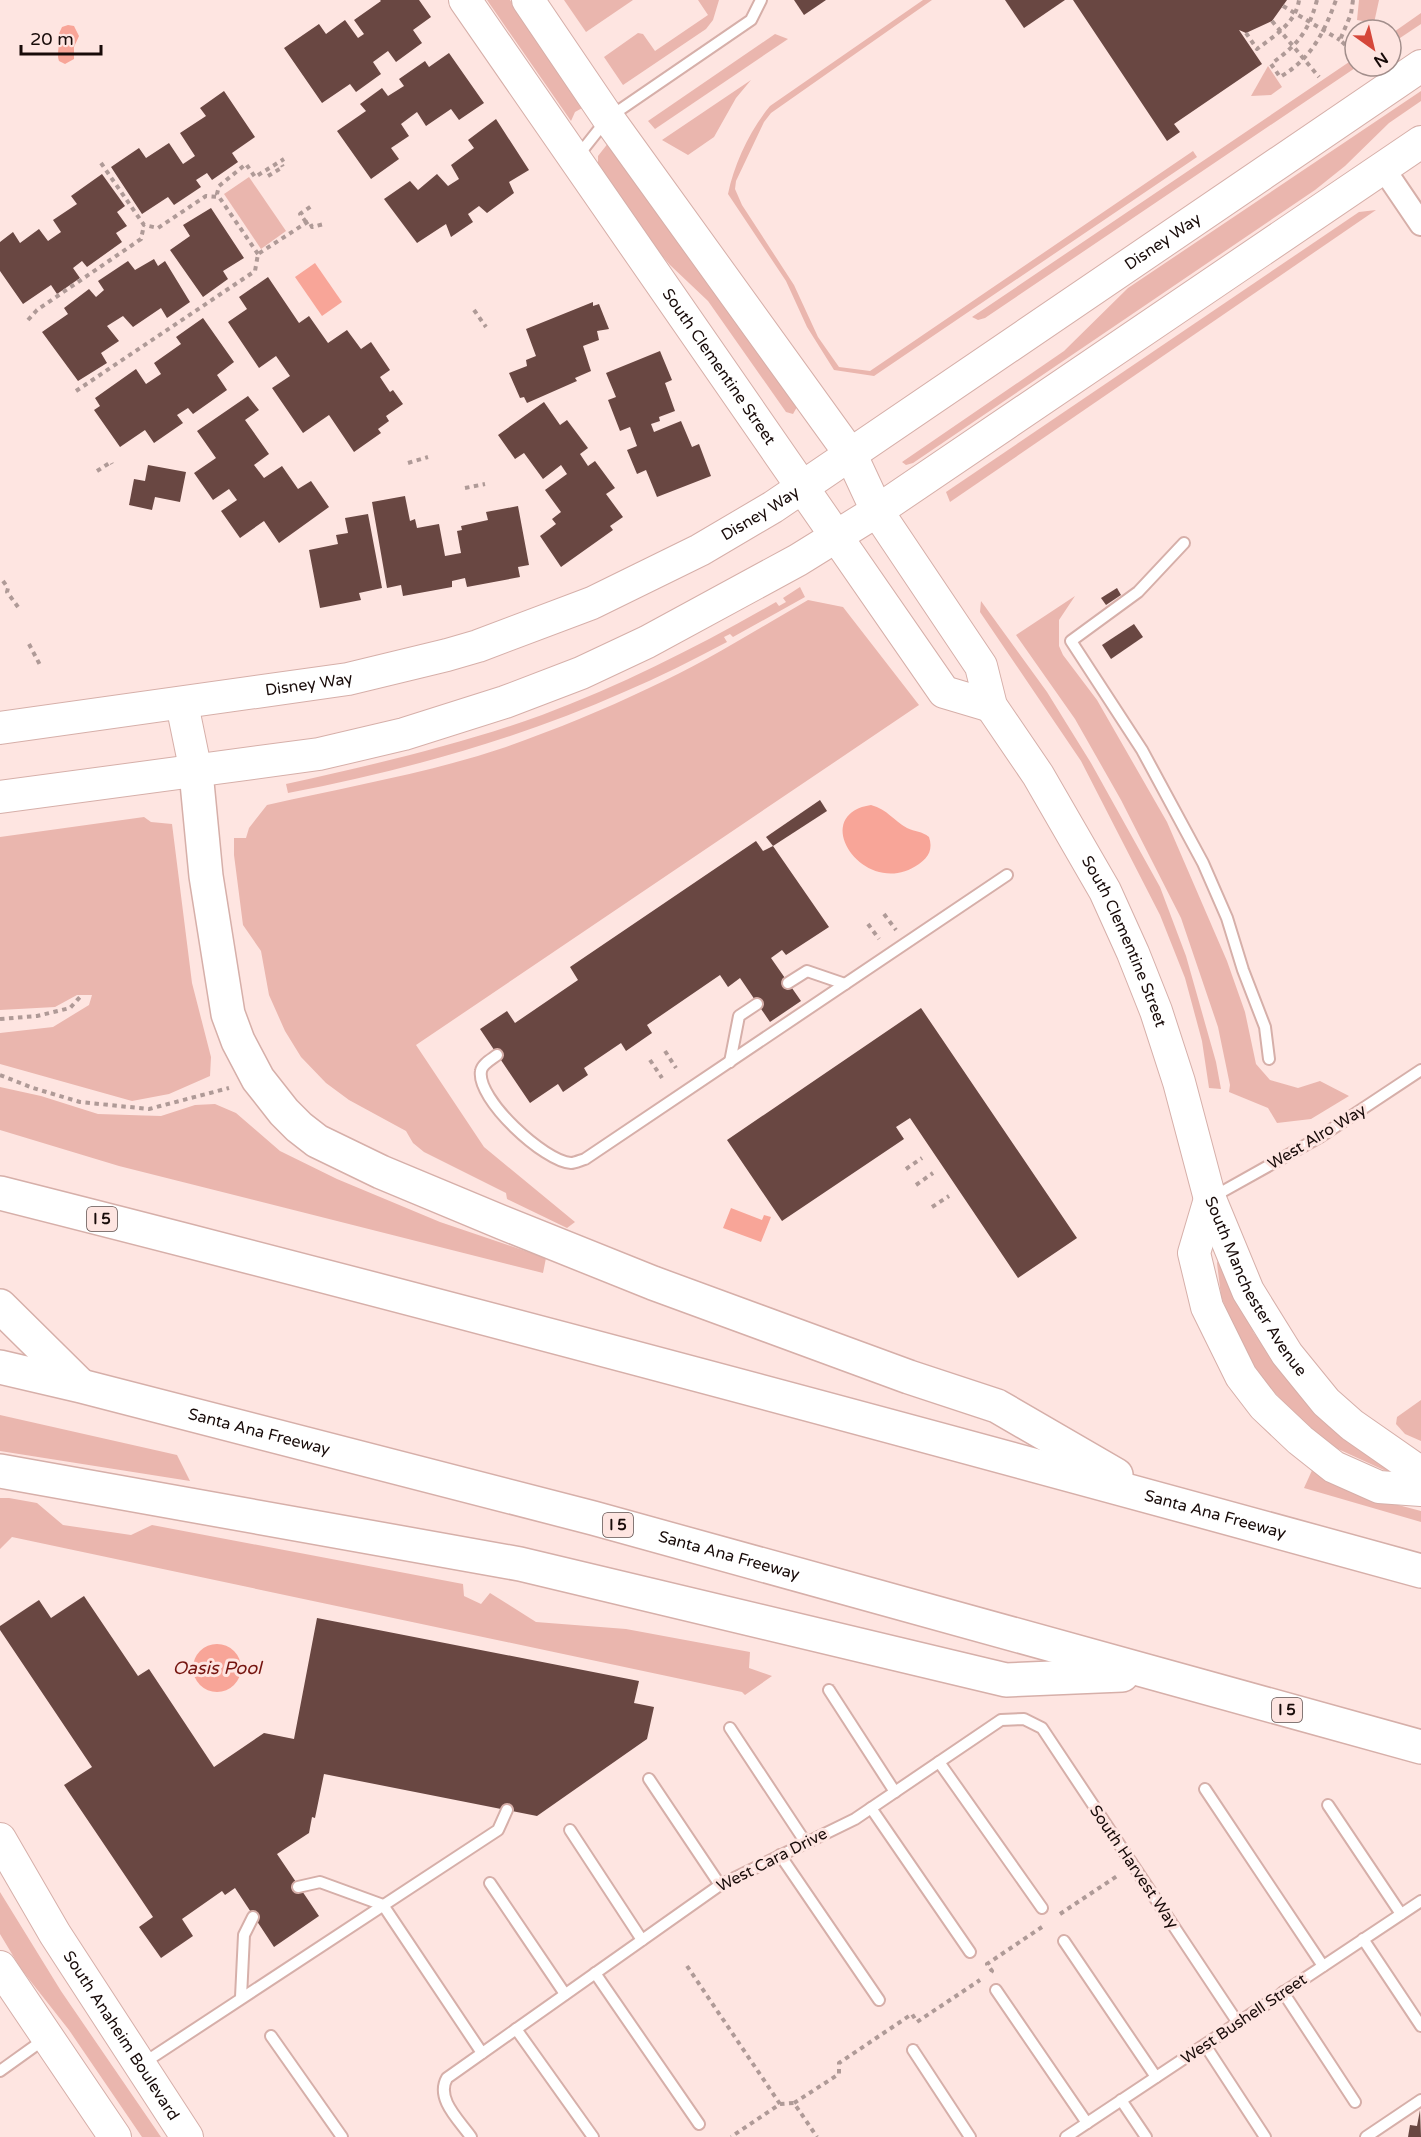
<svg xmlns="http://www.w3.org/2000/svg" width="1421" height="2137" viewBox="0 0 1421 2137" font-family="'Varela Round',sans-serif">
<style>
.green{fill:#eab6ae}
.water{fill:#f8a598}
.building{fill:#694742}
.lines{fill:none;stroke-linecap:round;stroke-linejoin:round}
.lane-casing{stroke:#d6afa9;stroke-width:14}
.street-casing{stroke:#d6afa9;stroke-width:26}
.secondary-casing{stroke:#d6afa9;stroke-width:34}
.highway-casing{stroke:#d6afa9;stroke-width:36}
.path{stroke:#af9a97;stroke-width:4;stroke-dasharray:4.5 4.5;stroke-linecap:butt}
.lane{stroke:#fff;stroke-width:10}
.street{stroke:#fff;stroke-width:22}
.secondary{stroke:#fff;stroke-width:32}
.highway{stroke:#fff;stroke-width:33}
.labels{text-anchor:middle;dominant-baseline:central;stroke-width:6;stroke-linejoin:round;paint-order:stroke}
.shield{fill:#fee5e1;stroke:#5d4c4a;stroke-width:1.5}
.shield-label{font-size:15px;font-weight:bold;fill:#180b09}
.street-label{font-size:16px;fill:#180b09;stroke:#fee5e1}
.water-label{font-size:18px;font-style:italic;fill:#75140f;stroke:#fee5e1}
</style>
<rect width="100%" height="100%" fill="#fee5e1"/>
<g class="green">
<path d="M487,0H510L584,107L575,112L571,121Z"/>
<path d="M564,0H633L586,32Z"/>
<path d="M698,0H719L713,20L706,29L623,85L604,57L638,33L643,34L655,51L708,15Z"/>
<path d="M923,0H932L771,113L764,122L736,181L735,189L742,205L794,285L818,337L839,367L870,371L1193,151L1197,157L874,376L834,370L807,327L786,281L728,194C734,164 750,130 770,106Z"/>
<path d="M1359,0H1379L1374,23L1357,20Z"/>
<path d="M1421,13V24L1391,44V34Z"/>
<path d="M775,34L788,39L655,129L648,121Z"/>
<path d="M1355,58V66H1358L985,318L978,320L972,317Z"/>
<path d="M1268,66L1282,87L1271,95L1251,96Z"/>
<path d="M751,80L736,98L714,137L688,155L662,140Z"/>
<path d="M1421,91V101L1389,123L1345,166L1315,190L913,463L906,465L902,462L1064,351L1128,288Z"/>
<path d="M609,142L797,407L793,414L786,412L708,301L670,265L647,238L598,167V156Z"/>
<path d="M249,177L286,231L261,249L224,194Z"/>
<path d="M1376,210L950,502L946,492L1359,212Z"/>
<path d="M800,587L805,597L733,637L730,634L724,637L727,642C693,660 659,677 624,692C518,739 403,771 288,793L286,784C372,765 459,745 542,715C623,685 701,645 776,602L779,606L786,602L783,598Z"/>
<path d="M1075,596L1059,620V646L1063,655L1097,700L1167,822L1227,961L1245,1012L1256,1064L1270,1080L1298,1088L1320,1081L1349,1096L1311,1119L1277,1123L1268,1108L1229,1092L1230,1085L1218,1027L1181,918L1121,800L1075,719L1016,635Z"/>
<path d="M808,600L843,607L919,705L416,1045L484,1147L575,1222L567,1228L507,1199L506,1193L424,1152L413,1143L406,1131L349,1100L326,1083L301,1057L285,1031L269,995L261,951L243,925L234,855V838H246L249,828L267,805C346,787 429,773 506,747C554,730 603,710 649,688C704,663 756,630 808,600Z"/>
<path d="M981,601L1047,692L1091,763L1160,887L1186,956L1216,1062L1221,1089L1209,1088L1202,1041L1185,978L1160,915L1081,761L980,612Z"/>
<path d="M144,817L151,822L172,824L192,983L211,1057L210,1076L169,1094L132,1101L0,1064V1033L53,1027L89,1005L92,995H77L55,1007L0,1010V837Z"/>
<path d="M0,1087L41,1096L98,1114L161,1116L195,1105L215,1104L236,1113L280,1151L337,1179L440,1222L546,1258L543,1273L119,1166L0,1130Z"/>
<path d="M1219,1258L1254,1333L1288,1380L1399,1477L1338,1449L1302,1423L1256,1372L1235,1332L1221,1296L1217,1263Z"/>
<path d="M1421,1400V1441L1405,1434L1396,1424L1397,1417Z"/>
<path d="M0,1415L177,1455L190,1481L0,1451Z"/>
<path d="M1314,1466L1383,1501L1421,1511V1522L1304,1488Z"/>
<path d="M0,1498H9L37,1503L63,1525L131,1535L152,1525L463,1584L464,1596L481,1604L490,1593L536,1622L626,1629L750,1652L749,1668L772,1676L745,1695L742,1692L12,1537L0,1549Z"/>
<path d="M0,1892L61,1991L161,2137H142L69,2030L21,1969L0,1934Z"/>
</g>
<g class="water">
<path d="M68,25L74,26L79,36L74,47V59L65,64L59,61C56,53 61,46 57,38L62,27Z"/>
<path d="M315,263L342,302L322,316L295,277Z"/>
<path d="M871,805C888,810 893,820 907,828C915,832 922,831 929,837C933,849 929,857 919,864C866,902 806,815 871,805Z"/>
<path d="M731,1208L762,1220L764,1215L771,1217L761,1242L723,1228Z"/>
<circle cx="217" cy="1668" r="24"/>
</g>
<g class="building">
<path d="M380,0H419L431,17L413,30L422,43L396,62L388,51L373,62L381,74L356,92L350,84L322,103L284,48L319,24L326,34L345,20L358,38L364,34L354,20L381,1Z"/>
<path d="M794,0H826L804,15Z"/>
<path d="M1005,0H1065L1024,28Z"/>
<path d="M1073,0H1287L1272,21L1246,33L1239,30L1262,64L1174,124L1180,132L1167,141Z"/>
<path d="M449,53L484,103L459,120L451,109L426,126L417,112L401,124L409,136L391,148L399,159L371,179L337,131L366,111L360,104L382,88L388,96L404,86L399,79L425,61L429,67Z"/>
<path d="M224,91L255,137L232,153L238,162L212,180L207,173L196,180L201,187L174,205L168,197L142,214L111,167L139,148L146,158L169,143L183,164L195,156L180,133L206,116L200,108Z"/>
<path d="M496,119L529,170L509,182L514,193L487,213L479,206L468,214L473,222L451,237L446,224L417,243L384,199L410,181L418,190L437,174L448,186L459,179L451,165L474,148L468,140Z"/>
<path d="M102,174L125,206L117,212L127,226L116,233L122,242L87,267L82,261L73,268L80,278L57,294L51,285L23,304L0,271V242L13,232L20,243L39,229L48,241L61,232L53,220L77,204L71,196Z"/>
<path d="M211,208L244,258L223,271L228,279L203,297L170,250L190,236L183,225Z"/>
<path d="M154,259L158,266L165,261L190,302L167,318L161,308L133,327L123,316L107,326L119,341L101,353L107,363L78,381L42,332L68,314L64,308L89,289L96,297L104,290L98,281L128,261L135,270Z"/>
<path d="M268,277L299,323L309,316L328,343L347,330L361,349L371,342L390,370L380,377L390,392L393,390L403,404L386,416L389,421L378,429L381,433L354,452L329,415L303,433L272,388L290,376L276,356L259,368L228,322L247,309L239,297Z"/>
<path d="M593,302V306L599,304L609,329L597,331L599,340L583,346L591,371L575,378L577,381L527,403L524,397L520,398L509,373L527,366L526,360L536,356L526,329Z"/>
<path d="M203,318L234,362L217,375L227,390L193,414L188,408L177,415L183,423L154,443L145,430L120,447L94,410L100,406L95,398L136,369L146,384L161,374L154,363L181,344L176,337Z"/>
<path d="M660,351L672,380L665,383L675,411L659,417L660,421L651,424L654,432L681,421L692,447L699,444L711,476L657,497L646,470L637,474L627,450L637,446L630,427L620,431L608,400L616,397L606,373Z"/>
<path d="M248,396L259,410L245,420L269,454L254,465L264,478L282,466L298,489L311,481L329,507L279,543L264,521L240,538L221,511L237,500L229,489L213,500L194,473L216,458L197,431Z"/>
<path d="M544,402L560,425L567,420L588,448L580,454L588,466L595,461L615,488L606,494L623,517L610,526L613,530L561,567L540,536L556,524L552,519L561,512L545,490L567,474L561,465L543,479L524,453L515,459L498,435Z"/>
<path d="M148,465L186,472L180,502L155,497L152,510L129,505L134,479L145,481Z"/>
<path d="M405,496L410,521L415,519L417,528L439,524L445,556L461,553L457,531L462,530L461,526L488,520L486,512L518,506L529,565L518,567L520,577L467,587L465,578L452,581V587L403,596L401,585L387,588L372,502Z"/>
<path d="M368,514L382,588L359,593L361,600L320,608L309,550L338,544L336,535L348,533L345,518Z"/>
<path d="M1117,588L1121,595L1106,605L1101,598Z"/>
<path d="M1134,624L1143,637L1111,659L1102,645Z"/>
<path d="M820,800L827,811L773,846L766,837Z"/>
<path d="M756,841L763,851L773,846L829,927L786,955L782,950L771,958L801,1001L770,1022L740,978L728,987L720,975L647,1025L652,1033L626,1051L621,1043L584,1068L588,1075L563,1092L558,1084L530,1103L480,1029L507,1011L515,1023L578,980L570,967Z"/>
<path d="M921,1008L1077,1238L1018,1278L910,1118L896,1127L904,1139L782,1221L727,1140Z"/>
<path d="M84,1596L138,1676L149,1669L214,1767L264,1733L294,1739L317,1618L639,1681L634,1703L654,1707L647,1739L537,1816L324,1774L315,1818L312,1817L309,1833L277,1854L319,1916L274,1947L235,1888L225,1895L222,1891L182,1919L193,1936L161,1958L139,1927L153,1917L64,1785L92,1767L0,1630V1626L39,1600L51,1618Z"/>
<path d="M1420,2110L1421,2137H1408L1410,2125L1417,2126Z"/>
</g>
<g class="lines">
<g class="lane-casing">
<g id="lane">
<path d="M577,157L608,118L751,20L761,0"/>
<path d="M1184,543L1138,592L1071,641L1142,750L1203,863L1227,918L1243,970L1265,1027L1269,1059"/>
<path d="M788,983L807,971L845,984"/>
<path d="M497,1055C492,1059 482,1064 481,1071C476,1099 545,1162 571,1163C575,1163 581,1160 585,1159L1007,875"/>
<path d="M730,1062L739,1016L757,1004"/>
<path d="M1211,1198L1320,1137L1421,1070"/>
<path d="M829,1690L895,1792"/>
<path d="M730,1728L806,1843"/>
<path d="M939,1762L1042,1908"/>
<path d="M649,1779L720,1885"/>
<path d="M1205,1789L1323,1966"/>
<path d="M1328,1805L1401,1914"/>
<path d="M871,1808L970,1952"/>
<path d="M570,1830L642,1940"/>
<path d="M780,1855L879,2000"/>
<path d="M490,1883L565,1994"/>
<path d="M298,1887L320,1882L383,1905L482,2053"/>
<path d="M1363,1939L1421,2026"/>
<path d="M1064,1941L1156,2077"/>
<path d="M595,1973L699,2124"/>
<path d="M996,1990L1087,2123"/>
<path d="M1283,1992L1355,2102"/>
<path d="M241,1997L244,1935L253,1917"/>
<path d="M516,2029L593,2137"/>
<path d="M271,2036L342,2137"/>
<path d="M1205,2045L1265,2137"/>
<path d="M913,2050L970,2137"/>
<path d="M142,2064L498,1830L507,1810"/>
<path d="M0,2071L46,2038"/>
<path d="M1121,2100L1146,2137"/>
<path d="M471,2137C460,2121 435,2099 447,2078L720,1885L855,1819L1001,1720L1024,1719L1042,1728L1238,2023"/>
<path d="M1066,2137L1421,1901"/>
<path d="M1366,2137L1421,2100"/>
</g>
</g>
<g class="street-casing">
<path id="street" d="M1383,168L1421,224"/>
</g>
<g class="secondary-casing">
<g id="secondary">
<path id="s1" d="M465,0L944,692L991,706"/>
<path id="s2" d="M528,0L608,118L851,455L877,511L981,666L991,706L1038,775L1105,891L1133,953L1156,1011L1179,1082L1210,1199L1248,1291L1287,1354L1326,1402L1352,1425L1421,1473"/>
<path d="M182,704L196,772"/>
<path id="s3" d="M0,728L348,679L447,655L478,646L592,603L700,550L773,507L1421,66"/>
<path d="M0,797L319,754L404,734L505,702L581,673L647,642L798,560L877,511L1421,142"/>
<path d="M1210,1199L1194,1253L1207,1307L1241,1376L1264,1406L1300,1440L1334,1467L1379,1487L1421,1490"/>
<path id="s4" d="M0,1839L55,1934L187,2137"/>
<path d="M0,1967L115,2137"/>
</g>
</g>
<g class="highway-casing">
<g id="highway">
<path d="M196,772L206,876L228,1014L238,1041L258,1079L284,1112L299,1127L317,1141L381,1172L501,1222L653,1283L909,1377L997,1406L1116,1475"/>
<path id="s5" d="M0,1193C475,1313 949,1441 1421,1571"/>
<path d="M0,1306L80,1385"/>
<path id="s6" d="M0,1367L81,1386L593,1518L1421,1747"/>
<path d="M0,1471L520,1564L1006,1680L1122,1675"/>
</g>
</g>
<g class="path">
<path d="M1317,0C1308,33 1298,44 1271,64L1280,77C1311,59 1324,33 1336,0"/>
<path d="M1353,0L1351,14L1340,40L1354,53"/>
<path d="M1283,6L1340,40"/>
<path d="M1272,21L1319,77"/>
<path d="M1246,33L1257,49C1274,36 1296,23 1299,0"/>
<path d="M101,163L144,225L158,228L206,196L219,197"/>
<path d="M268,176L283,167L282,165"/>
<path d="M306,222L300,214L313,205"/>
<path d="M258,254L217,194L219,186L246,164L255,177L284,159"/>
<path d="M474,310L486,327"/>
<path d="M28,320L37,310L141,239L144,225"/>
<path d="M76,391L255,271L258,254L309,221L312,227L324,224"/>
<path d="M408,463L428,457"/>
<path d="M97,471L111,462L112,464"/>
<path d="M465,488L485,484"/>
<path d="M3,581L8,588L7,592L18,607"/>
<path d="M29,644L40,665"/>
<path d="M884,914L896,930"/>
<path d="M868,924L879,939"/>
<path d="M0,1019L37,1016L70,1008L80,997"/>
<path d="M665,1051L676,1068"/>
<path d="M650,1060L662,1078"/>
<path d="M0,1075L33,1088L80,1102L149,1109L229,1088"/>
<path d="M906,1169L922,1158"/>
<path d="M916,1185L933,1173"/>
<path d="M932,1207L949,1196"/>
<path d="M1060,1914L1117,1876"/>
<path d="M687,1966L780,2104L731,2137"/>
<path d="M991,1972L992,1971L987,1964L1042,1927"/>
<path d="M794,2103L839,2074V2063L912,2014L917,2022L980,1980"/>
<path d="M780,2104L794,2103L817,2137"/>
</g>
<use href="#lane" class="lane"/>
<use href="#street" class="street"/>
<use href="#secondary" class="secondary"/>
<use href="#highway" class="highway"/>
</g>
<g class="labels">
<g class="shield">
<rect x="87" y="1207" width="30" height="24" rx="4.5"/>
<rect x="603" y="1513" width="30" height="24" rx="4.5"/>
<rect x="1272" y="1698" width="30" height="24" rx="4.5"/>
</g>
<g class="shield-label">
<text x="102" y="1219">I 5</text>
<text x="618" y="1525">I 5</text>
<text x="1287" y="1710">I 5</text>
</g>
<g class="street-label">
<text stroke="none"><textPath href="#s3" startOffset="1284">Disney Way</textPath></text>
<text stroke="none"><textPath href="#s1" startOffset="446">South Clementine Street</textPath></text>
<text stroke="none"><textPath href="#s3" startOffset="798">Disney Way</textPath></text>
<text stroke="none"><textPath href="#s3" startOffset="312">Disney Way</textPath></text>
<text stroke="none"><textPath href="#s2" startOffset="1119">South Clementine Street</textPath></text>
<text transform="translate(1317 1137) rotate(-31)">West Alro Way</text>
<text stroke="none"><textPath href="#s2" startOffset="1490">South Manchester Avenue</textPath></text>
<text stroke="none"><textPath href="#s6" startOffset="267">Santa Ana Freeway</textPath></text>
<text stroke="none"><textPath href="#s5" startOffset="1257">Santa Ana Freeway</textPath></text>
<text stroke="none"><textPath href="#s6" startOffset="753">Santa Ana Freeway</textPath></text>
<text transform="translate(772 1860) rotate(-27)">West Cara Drive</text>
<text transform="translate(1134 1867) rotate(56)">South Harvest Way</text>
<text transform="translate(1244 2019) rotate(-34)">West Bushell Street</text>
<text stroke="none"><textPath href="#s4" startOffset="231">South Anaheim Boulevard</textPath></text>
</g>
<g class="water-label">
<text x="217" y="1668">Oasis Pool</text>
</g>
</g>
<g transform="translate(1373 48) rotate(146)"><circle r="28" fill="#fee5e1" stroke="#a28e8b" stroke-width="1.5"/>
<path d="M0-4.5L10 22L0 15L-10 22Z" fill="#d5473a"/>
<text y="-9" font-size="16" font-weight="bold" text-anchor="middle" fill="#180b09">N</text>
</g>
<path d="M21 45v9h80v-9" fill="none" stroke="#180b09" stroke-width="3"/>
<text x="30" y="45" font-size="18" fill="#180b09" stroke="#fee5e1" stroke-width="4.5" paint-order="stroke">20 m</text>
</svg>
